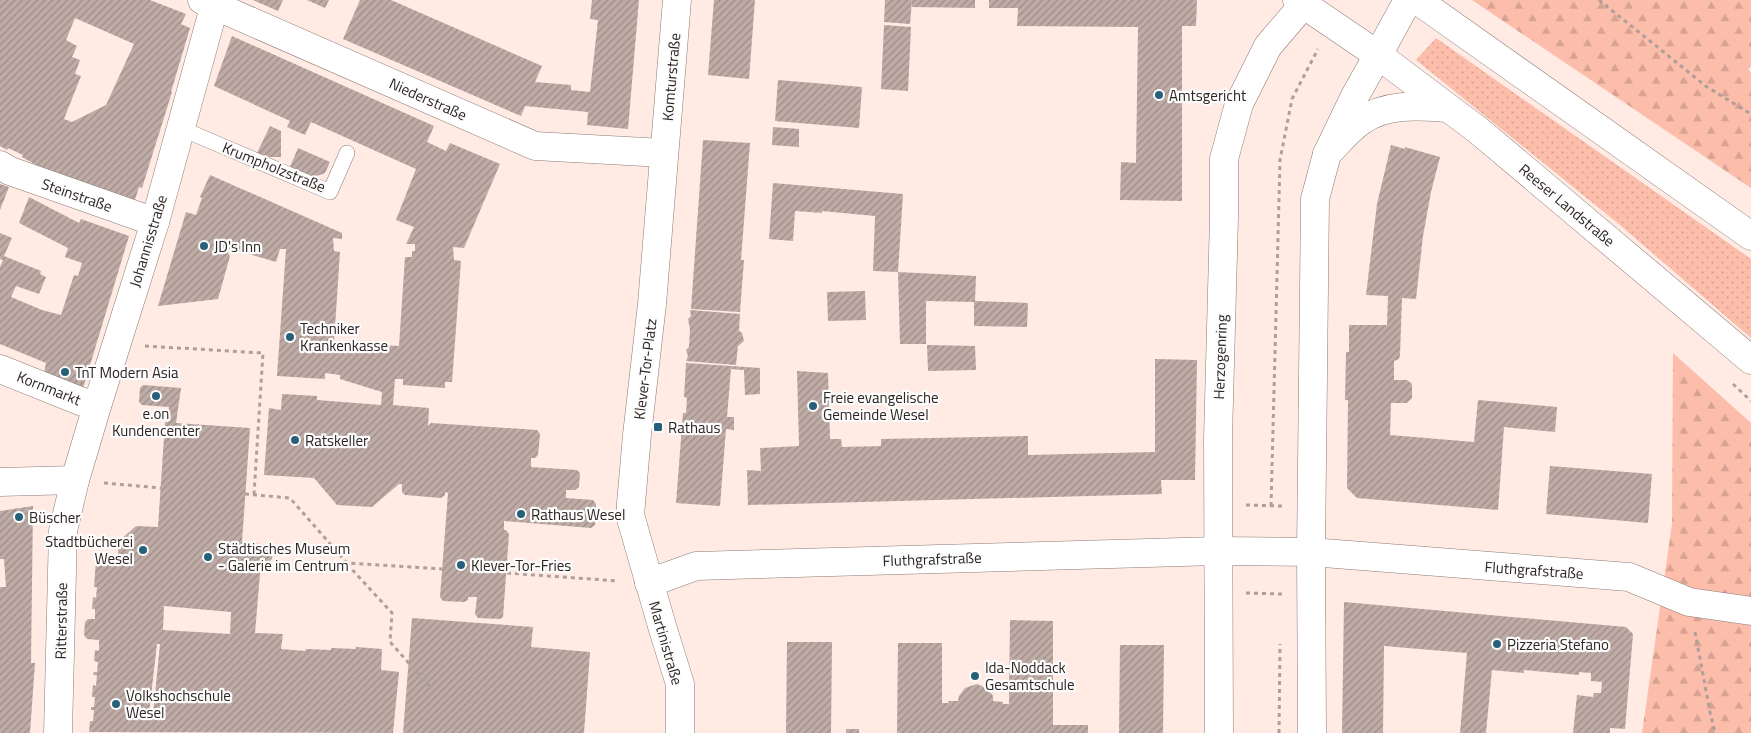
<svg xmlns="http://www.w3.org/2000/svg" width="1751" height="733" viewBox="0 0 1751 733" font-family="'Titillium Web',sans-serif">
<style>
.grass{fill:url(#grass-dots)}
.forest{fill:url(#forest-firs)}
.building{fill:url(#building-hatch);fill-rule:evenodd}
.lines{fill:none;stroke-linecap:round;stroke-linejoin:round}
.lane-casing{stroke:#8d7b75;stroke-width:16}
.street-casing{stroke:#8d7b75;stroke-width:29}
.secondary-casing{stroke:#8d7b75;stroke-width:29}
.primary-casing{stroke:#8d7b75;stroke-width:29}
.path{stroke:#af9f9a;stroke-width:3;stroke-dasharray:4 4;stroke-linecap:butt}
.lane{stroke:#fff;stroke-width:15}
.street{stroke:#fff;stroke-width:28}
.secondary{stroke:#fff;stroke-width:28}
.primary{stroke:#fff;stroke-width:28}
.poi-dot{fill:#266179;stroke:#fcfcfc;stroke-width:2}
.labels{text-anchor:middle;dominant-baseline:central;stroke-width:4.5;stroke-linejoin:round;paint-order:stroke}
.street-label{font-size:15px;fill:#2d2523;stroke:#fcfcfc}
.poi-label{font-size:15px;fill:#2d2523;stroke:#fcfcfc;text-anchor:start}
</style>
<defs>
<pattern id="grass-dots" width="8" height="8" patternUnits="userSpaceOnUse" patternTransform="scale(1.25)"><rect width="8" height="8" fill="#fcbdab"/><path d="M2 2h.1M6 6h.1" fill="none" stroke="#d8a293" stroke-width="1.8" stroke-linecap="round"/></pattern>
<pattern id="forest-firs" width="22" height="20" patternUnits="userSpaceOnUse" patternTransform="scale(1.25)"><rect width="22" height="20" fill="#fcbdab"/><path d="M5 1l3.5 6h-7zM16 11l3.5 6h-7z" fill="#d8a293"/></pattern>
<pattern id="building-hatch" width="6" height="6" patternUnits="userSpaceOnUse" patternTransform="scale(1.25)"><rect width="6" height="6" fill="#c0aca6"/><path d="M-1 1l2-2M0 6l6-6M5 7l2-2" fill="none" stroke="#9c8c87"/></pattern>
</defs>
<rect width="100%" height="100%" fill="#ffeae4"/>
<path class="grass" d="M1436,38L1751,259V338L1620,225L1416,60Z"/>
<g class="forest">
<path d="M1472,0H1751V66L1748,70L1751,72V188Z"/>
<path d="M1673,353L1751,423V733H1642L1672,524Z"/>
</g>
<g class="building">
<path d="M0,0H150L186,14L181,24L190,28L171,92H172L142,188L139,187L135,200L45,170L22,157L23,155L8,148L7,150L0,146ZM75,18L134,44L106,105L72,122L64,119L81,76L75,74L80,60L72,57L77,46L66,40Z"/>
<path d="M253,0H283L278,11Z"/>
<path d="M307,0H329L325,8Z"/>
<path d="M360,0H391L542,66L535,82L571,85V90L590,92L598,20L590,19L592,0H639L628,129L587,125L588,112L525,106L521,116L343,39Z"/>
<path d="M714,0H755L749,79L708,75Z"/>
<path d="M885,0H912L910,24L884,22Z"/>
<path d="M912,0H975V8L912,7Z"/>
<path d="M989,0H1197L1196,26H1182V201L1120,200L1121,162L1136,163L1138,27L1017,26L1018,8H989Z"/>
<path d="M884,25L911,27L908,91L881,89Z"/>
<path d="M232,36L434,126L427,142L446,151L450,143L500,164L464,248L453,247L454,260L461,261L452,382H445V388L403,385V379H395L393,405L429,408L428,426L431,423L537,430L540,434L538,455L535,458H531V467L577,470L580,473L579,487L575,490H566V498L593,500L596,504L595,525L591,528L504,521V530H506L509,534L503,617L500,619L478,618L475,614L477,597H468V600L464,602L443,601L440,597L448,493L445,492V495L441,498L405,495L402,492V484H399L372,507L337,505L314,478L264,475L269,408L281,410L282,394L317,396V400L381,405L382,392L340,379V375L325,373V379L277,376L286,249H280L276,262L239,251L236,245L227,251L230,256L218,299L158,306L186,212L196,215L202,198L200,197L210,175L342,233V239L333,238L334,251L340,252L334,342L352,343L351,349H361V347H371V350L380,351L381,345L399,346L405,257H412V251H415V244H406L414,227L396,220L416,169L311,122L305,135L287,127L290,121L214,86Z"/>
<path d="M778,80L862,87L859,128L775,121Z"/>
<path d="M270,126L281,131V157H266L257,153Z"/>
<path d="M773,127L799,129V147L772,145Z"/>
<path d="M703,140L750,143L741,260H744L740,312L691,309Z"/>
<path d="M1391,145L1405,149V147L1440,157L1431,192L1423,236L1416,299L1402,298L1400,355L1399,359L1394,361V380H1407L1412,384V398L1407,403H1391L1390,435L1474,442L1478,400L1557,407L1555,432L1504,427L1498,510L1357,498L1347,488L1348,400H1345L1346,352H1349V325H1387L1388,296L1366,295L1377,204Z"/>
<path d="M298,148L330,162L325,173L314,177L290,167Z"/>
<path d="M773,183L903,194L898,272L873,271L875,216L822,211V213L795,211L793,241L769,239Z"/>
<path d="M0,184L9,187L0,210Z"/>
<path d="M29,197L79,223L81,219L129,236L81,395L42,383L46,363L0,344V267L3,260L0,259V233L12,238L4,256L41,271L40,274L46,277L39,294L16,286L11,297L42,310L61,315L74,275L78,276L82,263L65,257L68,248L19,223Z"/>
<path d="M898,272L976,276L975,301L1028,303L1027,327L974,326V302L926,301V344H900Z"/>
<path d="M865,291L866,320L828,321L827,292Z"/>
<path d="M690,310L740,314L739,331L742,333L744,341L738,346L736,365L686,361L688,356L686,350L689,347L690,329L688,319L691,316Z"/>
<path d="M927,345L975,346L976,370L928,371Z"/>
<path d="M1155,359L1197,360L1195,480H1161L1162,494L748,505L747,470L761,471L760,448L799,446L797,371L828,373L830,439H841L842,447L881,446V439L1028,436V455L1155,452Z"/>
<path d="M686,363L760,368V394L745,395L744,370L731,369L727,417H734V430L726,429L720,506L676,503L683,413H686L687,398L684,397Z"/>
<path d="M143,385L181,388L176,423L250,428L242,542L270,545L273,548L272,559L269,562H261L255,633L283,634L281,649L305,651L306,649L331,650V648L356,649V647L382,649L381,670L399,672L393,733L89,732L90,721H93L94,710H91V707H94L95,697H92L93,685L96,686L97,675H93L94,672H97L98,662L94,661L95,650L99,651V640L87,639L84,635L85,622L88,619H95V609H92L93,597L96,598L97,587H94L96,560L117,563L119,541L136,526L158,527L165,422H168L169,407L142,405L139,402L140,388ZM164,606L231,612L230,634L163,630ZM157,644H160L153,714L149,713Z"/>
<path d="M1550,466L1652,474L1648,523L1546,514Z"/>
<path d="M33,506L31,663H35L30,733H0V587H6L4,559H0V511Z"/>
<path d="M1344,602L1626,627L1633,634L1625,729L1610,728V733H1573L1577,695L1593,697L1594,693H1601L1602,682L1591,681V673L1579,672V675L1524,670V673L1492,670L1486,733H1460L1467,653L1384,646L1383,733H1342Z"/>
<path d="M412,618L533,627L531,647L590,652L584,733H403Z"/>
<path d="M1010,620L1053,621V725H1088V733H897L898,643H942V703H949L948,701H958L959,696L965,688L977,684L988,689L993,696V701L1003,702V704H1009Z"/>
<path d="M787,642H832L831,733H786Z"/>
<path d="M1120,645H1164L1163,733H1119Z"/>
<rect x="846" y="729" width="13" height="4"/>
</g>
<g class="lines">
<g class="lane-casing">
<path id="lane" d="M180,128L330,192L347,153"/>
</g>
<g class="street-casing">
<g id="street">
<path d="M202,0L535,146L664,153"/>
<path d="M677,0L652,304L637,435L630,515L662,626L680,684V733"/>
<path d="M0,165L10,171L155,222"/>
<path d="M0,369L80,401L97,406"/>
<path d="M0,482L75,480"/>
<path d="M1311,552L1629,577L1689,602L1751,611"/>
<path d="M649,583L696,566L1218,551"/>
<path d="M58,733L63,531L75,480L97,406L155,222L216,0"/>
</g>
</g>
<g class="secondary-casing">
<g id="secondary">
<path d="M1218,551L1311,552"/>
<path d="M1219,733L1218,438L1224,217V159L1239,104L1268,46L1304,4"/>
<path d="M1312,733L1311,552L1315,199L1327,154L1355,96L1378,55"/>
</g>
</g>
<g class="primary-casing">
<g id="primary">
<path d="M1297,0L1378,55L1479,131L1751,360"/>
<path d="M1417,0L1751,236"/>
<path d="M1378,55L1408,0"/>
<path d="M1327,154C1338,143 1348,130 1361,121C1387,103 1418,106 1448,108"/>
</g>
</g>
<g class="path">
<path d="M1599,0L1707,87L1751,114"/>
<path d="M145,346L263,353L254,494"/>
<path d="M1733,384L1751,401"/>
<path d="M104,483L161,488"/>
<path d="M245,494L290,498L347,563L442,569"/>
<path d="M1246,505L1282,506"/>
<path d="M1271,506L1280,160L1292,99L1318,49"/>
<path d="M347,564L392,613L390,642L434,691"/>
<path d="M507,573L618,581"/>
<path d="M1246,593L1282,594"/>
<path d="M1695,632L1710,712L1715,733"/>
<path d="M1279,733L1280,644"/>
</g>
<use href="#lane" class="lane"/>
<use href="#street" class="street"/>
<use href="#secondary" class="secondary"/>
<use href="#primary" class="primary"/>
</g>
<g class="poi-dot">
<circle cx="1159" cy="95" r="5"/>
<circle cx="204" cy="246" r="5"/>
<circle cx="290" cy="337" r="5"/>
<circle cx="65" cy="372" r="5"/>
<circle cx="156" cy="396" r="5"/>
<circle cx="813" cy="406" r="5"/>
<rect x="653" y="422" width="10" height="10" rx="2.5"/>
<circle cx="295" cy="440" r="5"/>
<circle cx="521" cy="514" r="5"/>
<circle cx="19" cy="517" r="5"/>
<circle cx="143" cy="550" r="5"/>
<circle cx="208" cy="557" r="5"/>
<circle cx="461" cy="565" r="5"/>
<circle cx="1497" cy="644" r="5"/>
<circle cx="975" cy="676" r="5"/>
<circle cx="116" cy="704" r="5"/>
</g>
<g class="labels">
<g class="street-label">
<text transform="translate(671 77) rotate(-85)">Komturstraße</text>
<text transform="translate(428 99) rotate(24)">Niederstraße</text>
<text transform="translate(274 167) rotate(22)">Krumpholzstraße</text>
<text transform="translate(77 195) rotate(19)">Steinstraße</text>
<text transform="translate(1567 205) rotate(40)">Reeser Landstraße</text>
<text transform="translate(148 241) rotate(-73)">Johannisstraße</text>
<text transform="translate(1220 357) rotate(-88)">Herzogenring</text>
<text transform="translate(645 369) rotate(-83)">Klever-Tor-Platz</text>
<text transform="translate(49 388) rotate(22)">Kornmarkt</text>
<text transform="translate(932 559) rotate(-2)">Fluthgrafstraße</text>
<text transform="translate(1534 570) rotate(4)">Fluthgrafstraße</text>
<text transform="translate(61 621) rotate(-89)">Ritterstraße</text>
<text transform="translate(666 643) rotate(74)">Martinistraße</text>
</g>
<g class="poi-label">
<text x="1169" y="95">Amtsgericht</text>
<text x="214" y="246">JD's Inn</text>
<text x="300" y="328">Techniker<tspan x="300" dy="17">Krankenkasse</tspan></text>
<text x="75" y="372">TnT Modern Asia</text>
<text x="823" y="397">Freie evangelische<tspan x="823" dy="17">Gemeinde Wesel</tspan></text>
<text x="156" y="413" text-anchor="middle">e.on<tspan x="156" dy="17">Kundencenter</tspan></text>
<text x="668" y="427">Rathaus</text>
<text x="305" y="440">Ratskeller</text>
<text x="531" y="514">Rathaus Wesel</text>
<text x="29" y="517">Büscher</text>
<text x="133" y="541" text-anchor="end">Stadtbücherei<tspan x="133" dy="17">Wesel</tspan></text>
<text x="218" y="548">Städtisches Museum<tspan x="218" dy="17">- Galerie im Centrum</tspan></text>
<text x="471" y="565">Klever-Tor-Fries</text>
<text x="1507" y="644">Pizzeria Stefano</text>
<text x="985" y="667">Ida-Noddack<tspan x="985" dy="17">Gesamtschule</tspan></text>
<text x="126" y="695">Volkshochschule<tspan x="126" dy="17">Wesel</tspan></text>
</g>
</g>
</svg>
